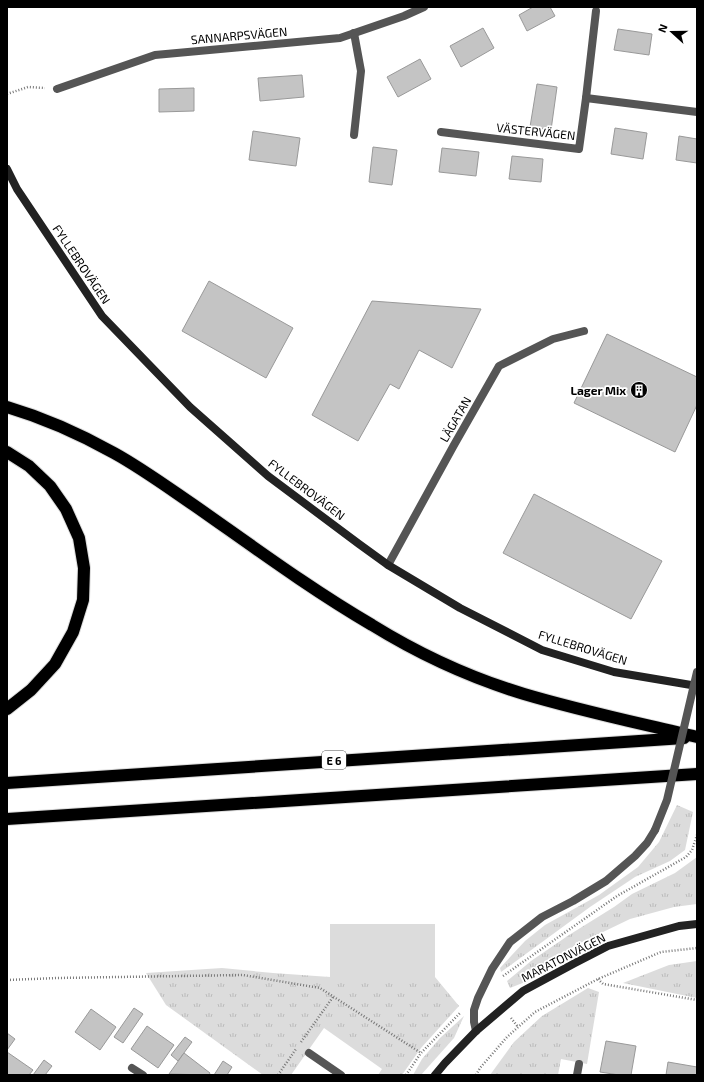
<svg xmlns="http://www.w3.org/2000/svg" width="704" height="1082" viewBox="0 0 704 1082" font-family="'Exo 2',sans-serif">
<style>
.grass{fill:url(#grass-tufts)}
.pitch{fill:#dcdcdc}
.building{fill:#c4c4c4;stroke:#999}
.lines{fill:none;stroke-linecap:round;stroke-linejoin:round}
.highway-casing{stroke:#dbdbdb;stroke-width:14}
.path{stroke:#777;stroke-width:2.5;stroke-dasharray:1 2;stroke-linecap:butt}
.lane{stroke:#555;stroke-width:8}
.street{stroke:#555;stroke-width:8}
.secondary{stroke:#222;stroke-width:8}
.highway{stroke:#000;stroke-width:12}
.lane-bridge{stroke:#555;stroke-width:8}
.labels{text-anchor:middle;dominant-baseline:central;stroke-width:3.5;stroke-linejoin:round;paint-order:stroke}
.shield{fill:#fff;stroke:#4c4c4c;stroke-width:1}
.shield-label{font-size:11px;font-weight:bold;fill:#000}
.street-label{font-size:12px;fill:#000;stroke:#fff}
.poi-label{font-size:12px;font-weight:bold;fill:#000;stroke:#fff;text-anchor:end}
</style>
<defs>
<pattern id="grass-tufts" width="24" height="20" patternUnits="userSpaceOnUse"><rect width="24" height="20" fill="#dcdcdc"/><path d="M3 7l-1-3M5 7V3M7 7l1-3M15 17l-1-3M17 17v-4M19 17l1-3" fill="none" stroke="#bbb"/></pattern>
</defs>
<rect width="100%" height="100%" fill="#fff"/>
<g class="grass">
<path d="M677,805L693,812L685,850L670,861L635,877L590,907L501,972L500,968L525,941L545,925L599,895L638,867L659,842Z"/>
<path d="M697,857V904L674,907L630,919L574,946L525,982L510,988L507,981L531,961L569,935L614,907L632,894L675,873Z"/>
<path d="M697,961V998L623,983L669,965Z"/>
<path d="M222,968L273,973L330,977H435L459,1006L421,1048L402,1075H378L382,1069L324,1028L291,1075H263L166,1005L146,973Z"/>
<path d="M588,988L599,992L587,1064L561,1059L558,1075H490L514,1042L542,1016Z"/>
<path d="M464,1016L454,1038L421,1075H413L422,1059L440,1038Z"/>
</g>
<rect class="pitch" x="330" y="924" width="105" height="53"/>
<g class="building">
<path d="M533,7H550L555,16L527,31L519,15Z"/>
<path d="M483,28L494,48L461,67L450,46Z"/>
<path d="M618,29L652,34L649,55L614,50Z"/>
<path d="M420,59L431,79L398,97L387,77Z"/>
<path d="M302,75L304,97L260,101L258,78Z"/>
<path d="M537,84L557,87L551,130L530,127Z"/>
<path d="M194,88V111L159,112V89Z"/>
<path d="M615,128L647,133L643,159L611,154Z"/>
<path d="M253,131L300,138L296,166L249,160Z"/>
<path d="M679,136L697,139V163L676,160Z"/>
<path d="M373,147L397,150L392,185L369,182Z"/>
<path d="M442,148L479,152L476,176L439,172Z"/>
<path d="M512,156L543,159L541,182L509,179Z"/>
<path d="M209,281L293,328L266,378L182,331Z"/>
<path d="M372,301L481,309L452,368L419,350L399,389L390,384L358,441L312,415Z"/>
<path d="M607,334L697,377V405L675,452L574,403Z"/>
<path d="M534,494L662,561L631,619L503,553Z"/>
<path d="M134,1008L143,1014L123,1043L114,1037Z"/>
<path d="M91,1009L116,1027L100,1050L75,1032Z"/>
<path d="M147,1026L174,1045L158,1068L131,1049Z"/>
<path d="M7,1033L15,1039L7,1050Z"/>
<path d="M185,1037L192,1042L178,1061L171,1055Z"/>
<path d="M606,1041L636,1046L631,1075H619L600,1072Z"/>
<path d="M7,1052L33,1070L29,1075H7Z"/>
<path d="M184,1053L210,1073L209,1075L169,1074Z"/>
<path d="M44,1060L52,1066L45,1075H33Z"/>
<path d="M223,1061L232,1067L227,1075H214Z"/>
<path d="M668,1062L697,1067V1075H666Z"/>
</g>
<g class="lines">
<g class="highway-casing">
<g id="highway">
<path d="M7,407C44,418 80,434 114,453C143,469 170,489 198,508C255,548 312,590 372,625C419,654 471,678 524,694C581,711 639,723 697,737"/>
<path d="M7,452L29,466L50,486L66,509L79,538L84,568L83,600L73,632L55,664L31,690L7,709"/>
<path d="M7,783L684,738"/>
<path d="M7,819L697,774"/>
</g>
</g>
<g class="path">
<path d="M7,94L28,87L45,88"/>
<path d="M503,976L617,896L686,857L692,850L697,835"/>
<path d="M598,979L603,984L697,1000"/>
<path d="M7,980L57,978L243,975L320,988L421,1053"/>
<path d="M511,1018L518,1027"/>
<path d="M301,1042L333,997"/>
<path d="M278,1075L296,1049"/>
<path d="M406,1075L421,1053L461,1012"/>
<path d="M476,1075L480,1068L507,1037L535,1012L598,979L661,952L697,948"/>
</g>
<g class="lane">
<path d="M354,33L361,71L354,135"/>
<path d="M388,565L454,445L499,366L553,339L584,331"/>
<path d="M476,1031L474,1022V1010L478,998L492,969L510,942L542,917L573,901L606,881L635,856L647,843L655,830"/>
<path d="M309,1053L341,1075"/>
</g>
<g class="street">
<path d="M596,11L586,98L697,112"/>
<path d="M57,89L155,55L340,38L404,16L424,7"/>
<path d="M441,132L579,149L586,98"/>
<path d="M132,1068L143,1075"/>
<path d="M577,1075L579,1064"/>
</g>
<g class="secondary">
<path d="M7,169L17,189L102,316L190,407L268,476L359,544L388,565L460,608L542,650L614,672L697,686"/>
<path d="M435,1075L445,1063L476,1031L523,991L575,963L608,946L679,926L697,924"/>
</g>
<use href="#highway" class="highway"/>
<path class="lane-bridge" d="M655,830L667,800L697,672"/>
</g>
<defs>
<g id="building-disc" transform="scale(0.9)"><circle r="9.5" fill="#000" stroke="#fff"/><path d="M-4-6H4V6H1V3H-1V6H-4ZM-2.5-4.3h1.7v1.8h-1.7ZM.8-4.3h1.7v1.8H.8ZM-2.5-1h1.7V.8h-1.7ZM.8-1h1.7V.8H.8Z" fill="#fff"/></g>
</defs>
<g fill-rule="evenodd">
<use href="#building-disc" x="639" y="390"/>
</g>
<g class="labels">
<rect class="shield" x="322" y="751" width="24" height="18" rx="3"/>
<g class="shield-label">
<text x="334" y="760">E 6</text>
</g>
<g class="street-label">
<text transform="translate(239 35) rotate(-5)">SANNARPSVÄGEN</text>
<text transform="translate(536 131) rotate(6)">VÄSTERVÄGEN</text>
<text transform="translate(82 264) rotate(56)">FYLLEBROVÄGEN</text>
<text transform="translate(455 419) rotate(-60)">LÄGATAN</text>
<text transform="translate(307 489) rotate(37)">FYLLEBROVÄGEN</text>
<text transform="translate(583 647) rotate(17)">FYLLEBROVÄGEN</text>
<text transform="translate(563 957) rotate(-27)">MARATONVÄGEN</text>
</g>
<g class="poi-label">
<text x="626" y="390">Lager Mix</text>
</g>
</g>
<rect width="704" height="1082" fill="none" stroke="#000000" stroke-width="16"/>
<g transform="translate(672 32) rotate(291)" stroke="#ffffff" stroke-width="3" paint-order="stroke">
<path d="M0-3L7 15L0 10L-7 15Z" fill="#000000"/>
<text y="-6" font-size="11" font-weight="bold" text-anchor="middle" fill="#000000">N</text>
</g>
</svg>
